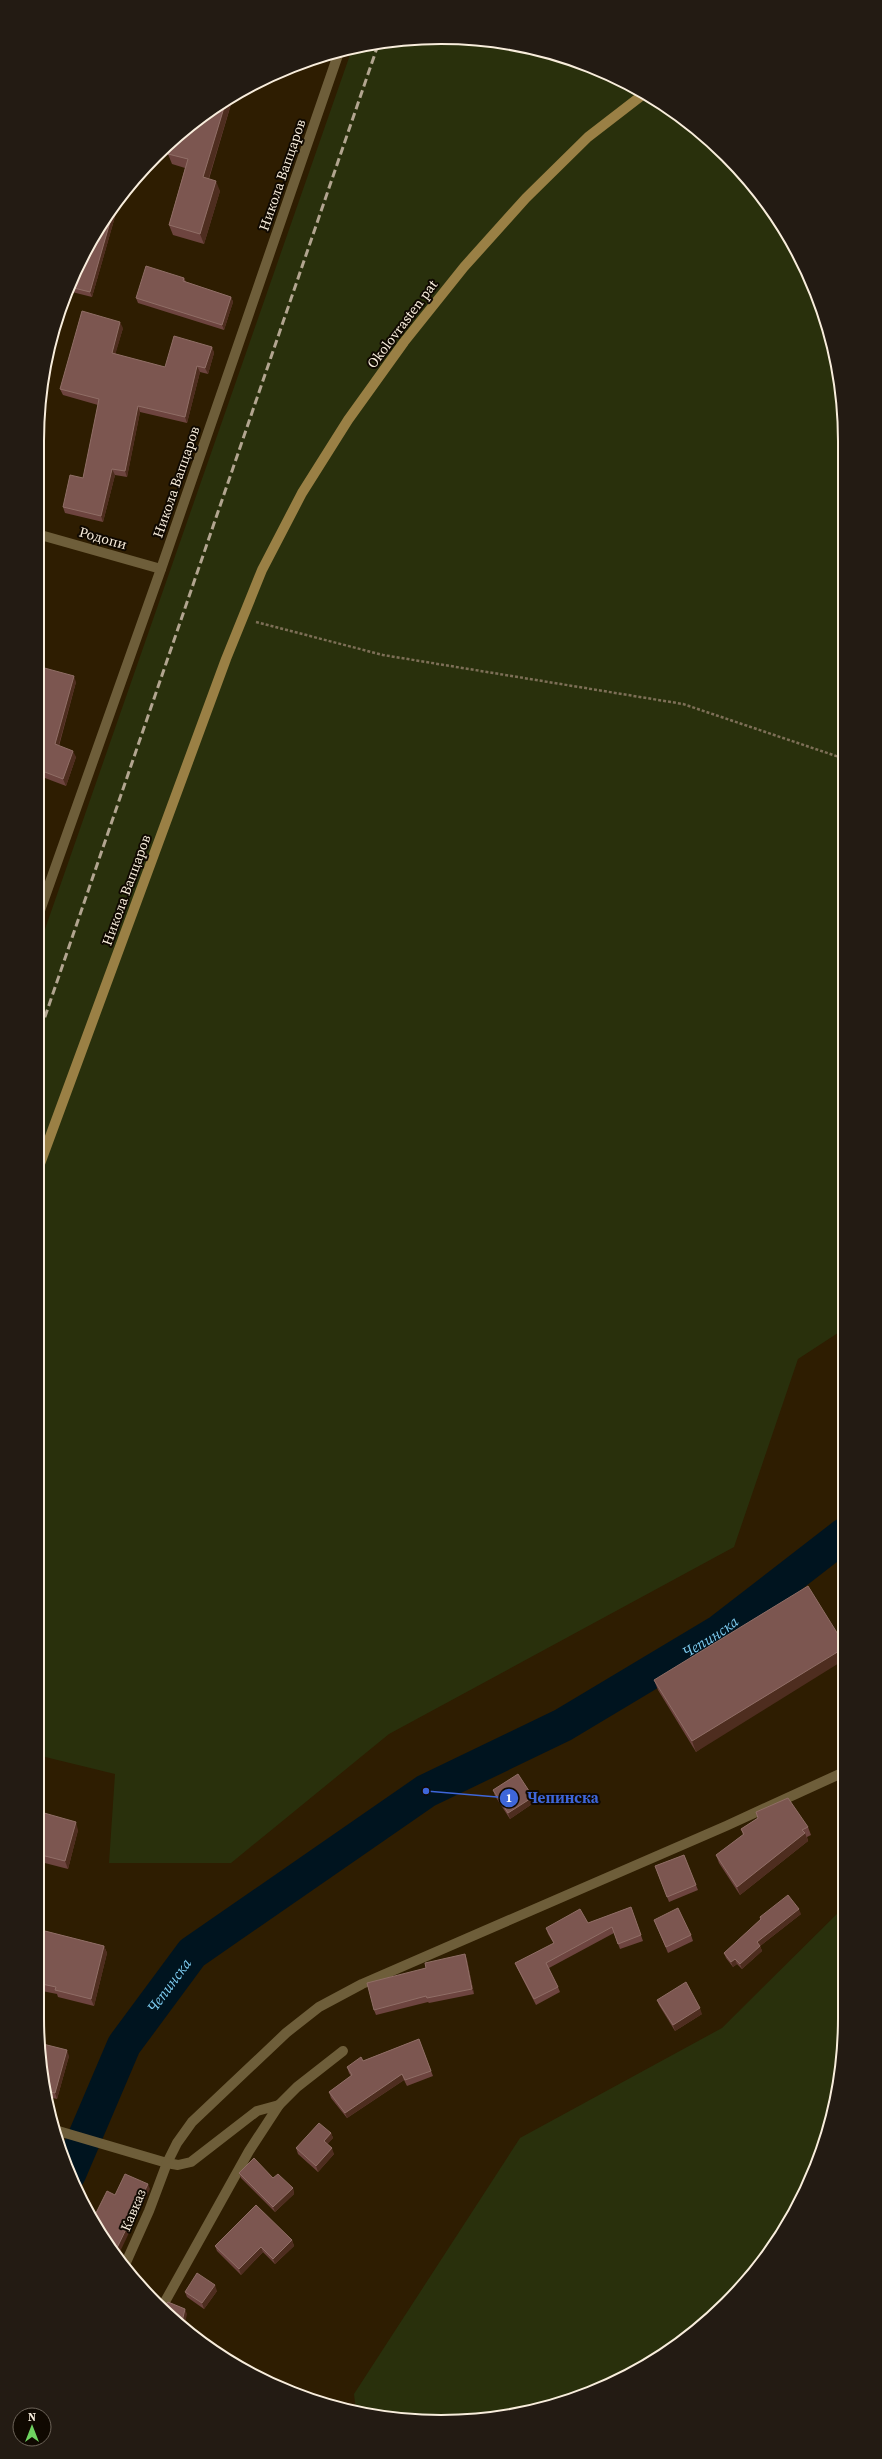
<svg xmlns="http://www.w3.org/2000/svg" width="882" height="2459" viewBox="0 0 882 2459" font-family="'Source Serif 4',serif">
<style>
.green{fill:#29300c}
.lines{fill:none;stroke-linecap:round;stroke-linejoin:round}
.river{stroke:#00141f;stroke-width:34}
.path{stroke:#7d6f57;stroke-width:2.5;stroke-dasharray:3 2;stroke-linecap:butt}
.street{stroke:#6e5e3a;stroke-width:10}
.secondary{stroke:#9a8045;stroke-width:10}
.rail{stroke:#b2a590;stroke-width:3;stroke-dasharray:8 4;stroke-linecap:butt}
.wall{fill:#6d443f}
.shaded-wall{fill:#4e2d1f}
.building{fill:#7c5650;stroke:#906e66}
.labels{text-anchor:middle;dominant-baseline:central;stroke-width:4;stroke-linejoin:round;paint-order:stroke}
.street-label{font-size:14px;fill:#f8eddc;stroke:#100901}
.water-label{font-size:15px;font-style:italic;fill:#7dccf1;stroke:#100901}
.rim{fill:none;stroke:#f8eddc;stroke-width:2}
.leader{fill:none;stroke:#3e66d9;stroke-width:1.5}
.callout-dot{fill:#3e66d9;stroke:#100901;stroke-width:1.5}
.mark-label{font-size:12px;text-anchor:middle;font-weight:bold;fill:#fff}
.callout-label{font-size:15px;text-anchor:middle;font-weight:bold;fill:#3e66d9;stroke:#100901;stroke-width:4;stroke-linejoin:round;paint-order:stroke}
</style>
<rect width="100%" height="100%" fill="#2e1d01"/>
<g class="green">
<path d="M467,38L545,51L643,91L707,137L745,174L803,263L824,311L842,388L844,1329L798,1359L734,1547L389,1734L231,1863H109L115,1774L37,1755V952L352,49L388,40Z"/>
<path d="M845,1906V2018L831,2122L803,2196L777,2243L727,2304L666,2354L596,2391L545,2408L467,2421L388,2419L356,2411L354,2394L520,2138L722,2028Z"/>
</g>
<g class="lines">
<path class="river" id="s1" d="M69,2174L124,2045L192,1953L426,1791L563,1725L720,1631L844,1535"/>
<path class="path" d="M256,622L383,655L683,704L842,758"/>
<g class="street">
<path d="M37,534L161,569"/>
<path d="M37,919L161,569L339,52"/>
<path d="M279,2105L297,2087L343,2051"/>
<path d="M55,2130L167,2163L177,2143L192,2122L286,2033L319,2007L362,1984L726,1826L844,1772"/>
<path d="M124,2267L149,2211L167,2163L178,2165L191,2162L257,2111L279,2105L249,2151L162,2307"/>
</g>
<path class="secondary" d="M37,1172L226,659L262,570L302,493L348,420L404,342L464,267L526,198L588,137L645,93"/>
<path class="rail" d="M37,1040L379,42"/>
</g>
<g class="wall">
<path d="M234,94L209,179L220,191L204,244L173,235L169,225L185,168L172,164L168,154Z"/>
<path d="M114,208L116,213L92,297L68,291L79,263Z"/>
<path d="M184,278L186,282L231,297L233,302L224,330L138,303L136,298Z"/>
<path d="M123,328L115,354L165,367L212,347L214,353L208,374L200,372L187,423L140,412L127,477L115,475L103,522L65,513L63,507L83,478L98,405L63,395L60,389Z"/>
<path d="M37,667L76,682L59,746L76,757L66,786L37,775Z"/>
<path d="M844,1644L696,1752L658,1690L654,1680Z"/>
<path d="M493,1790L535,1802L510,1819L495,1796Z"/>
<path d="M37,1811L78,1830L68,1869L37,1861Z"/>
<path d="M756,1812L808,1827L811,1835L807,1837L808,1841L740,1895L719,1863L716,1855L743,1835L741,1829L758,1818Z"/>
<path d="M684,1855L698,1890L669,1902L655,1866Z"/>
<path d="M631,1907L643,1941L620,1949L614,1933L549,1968L558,1987L560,1992L536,2005L517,1968L515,1963L554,1944L548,1934L546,1928L588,1923Z"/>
<path d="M801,1914L760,1946L762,1951L742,1969L737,1964L733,1967L726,1958L724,1953L761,1919L760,1917Z"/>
<path d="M654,1920L691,1935L693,1941L668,1953Z"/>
<path d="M37,1929L104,1946L107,1953L94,2006L58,1997L57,1994L37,1990Z"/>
<path d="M465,1954L467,1960L474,1994L429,2003L428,2002L376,2015L374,2010L426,1968Z"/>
<path d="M657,2000L702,2014L675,2031L659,2005Z"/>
<path d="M419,2039L433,2076L407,2086L404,2080L347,2118L331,2098L329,2092L351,2076L349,2073L347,2067Z"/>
<path d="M39,2043L69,2056L57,2099L45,2096Z"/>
<path d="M331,2133L333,2138L327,2144L334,2154L318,2172L298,2154L296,2148Z"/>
<path d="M239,2173L273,2178L293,2188L294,2194L275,2212L241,2178Z"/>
<path d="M292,2240L294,2246L275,2264L263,2252L241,2275L217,2251L215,2246Z"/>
<path d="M217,2291L204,2309L187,2297L185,2292Z"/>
</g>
<g class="shaded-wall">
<path d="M234,94L206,187L203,177L226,101Z"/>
<path d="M216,181L220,191L204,244L200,234Z"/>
<path d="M114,208L116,213L92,297L90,292Z"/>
<path d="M231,297L233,302L224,330L222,325Z"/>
<path d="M120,322L123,328L114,359L112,353Z"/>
<path d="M212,347L214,353L208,374L205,368Z"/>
<path d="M197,366L200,372L187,423L185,417Z"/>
<path d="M138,406L140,412L127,477L125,471Z"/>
<path d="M112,469L115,475L103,522L101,516Z"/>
<path d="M74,676L76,682L57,751L55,744Z"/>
<path d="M73,751L76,757L66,786L63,779Z"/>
<path d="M844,1648V1660L696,1752L692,1741Z"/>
<path d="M533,1797L535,1802L510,1819L508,1813Z"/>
<path d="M76,1822L78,1830L68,1869L65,1861Z"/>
<path d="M805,1833L808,1841L740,1895L737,1887Z"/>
<path d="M799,1909L801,1914L760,1946L762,1951L742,1969L740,1964L757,1942Z"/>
<path d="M104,1946L107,1953L94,2006L91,1999Z"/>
<path d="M465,1954L467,1960L474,1994L472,1989Z"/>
<path d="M735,1959L737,1964L733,1967L731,1962Z"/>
<path d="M700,2008L702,2014L675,2031L673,2025Z"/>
<path d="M67,2050L69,2056L57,2099L55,2093Z"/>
<path d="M402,2074L404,2080L347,2118L345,2113Z"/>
<path d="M331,2133L333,2138L326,2146L324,2141Z"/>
<path d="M332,2148L334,2154L318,2172L316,2166Z"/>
<path d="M148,2184L150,2189L117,2258L114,2254Z"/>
<path d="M293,2188L294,2194L275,2212L273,2207Z"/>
<path d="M292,2240L294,2246L275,2264L273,2259Z"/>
<path d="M261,2247L263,2252L241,2275L239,2269Z"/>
<path d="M215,2285L217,2291L204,2309L202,2303Z"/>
<path d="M155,2297L157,2302V2303L154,2300Z"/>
<path d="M185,2309L187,2314L184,2328L181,2326Z"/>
</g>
<g class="building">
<path d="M226,101L203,177L216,181L200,234L169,225L188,159L168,154L173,139Z"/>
<path d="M113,208H114L90,292L70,287L79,263Z"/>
<path d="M146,266L184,278L183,281L231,297L222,325L136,298Z"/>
<path d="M82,311L120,322L112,353L165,367L174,336L212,347L205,368L197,366L185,417L138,406L125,471L112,469L101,516L63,507L70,475L83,478L99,399L60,389Z"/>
<path d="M37,666L74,676L55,744L73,751L63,779L37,769Z"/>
<path d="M808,1586L844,1644V1648L692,1741L654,1680Z"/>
<path d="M518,1774L533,1797L508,1813L493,1790Z"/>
<path d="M788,1798L808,1827L802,1830L805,1833L737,1887L716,1855L744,1834L741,1829L758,1818L756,1812Z"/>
<path d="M37,1811L76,1822L65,1861L37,1854Z"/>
<path d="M684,1855L696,1885L667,1897L655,1866Z"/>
<path d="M788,1895L799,1909L757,1942L760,1946L740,1964L735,1959L731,1962L724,1953L761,1919L760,1917Z"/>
<path d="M631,1907L641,1935L618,1944L612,1927L546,1963L558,1987L534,1999L515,1963L554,1943L546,1928L580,1909L588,1923Z"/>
<path d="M678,1908L691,1935L666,1947L654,1920Z"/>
<path d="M37,1929L104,1946L91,1999L55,1990L56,1987L37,1983Z"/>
<path d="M465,1954L472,1989L427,1998L426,1996L374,2010L367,1983L426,1968L425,1963Z"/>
<path d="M686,1982L700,2008L673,2025L657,2000Z"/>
<path d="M419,2039L431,2071L405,2080L402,2074L345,2113L329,2092L352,2075L347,2067L361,2057L363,2061Z"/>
<path d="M39,2043L67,2050L55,2093L44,2091Z"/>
<path d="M319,2123L331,2133L324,2141L332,2148L316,2166L296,2148Z"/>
<path d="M254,2158L273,2178L278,2174L293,2188L273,2207L239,2173Z"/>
<path d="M125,2174L148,2184L114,2254L105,2242L93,2219L107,2191L115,2195Z"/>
<path d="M256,2205L292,2240L273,2259L261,2247L239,2269L215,2246Z"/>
<path d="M197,2273L215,2285L202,2303L185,2292Z"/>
<path d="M147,2294L155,2297L154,2300Z"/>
<path d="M168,2302L185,2309L181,2326L162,2308H163Z"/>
</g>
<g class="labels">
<g class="street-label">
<text transform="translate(282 175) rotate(-71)">Никола Вапцаров</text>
<text transform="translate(402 324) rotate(-53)">Okolovrasten pat</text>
<text transform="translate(176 482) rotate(-71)">Никола Вапцаров</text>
<text transform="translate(103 538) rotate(16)">Родопи</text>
<text transform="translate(126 890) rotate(-70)">Никола Вапцаров</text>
<text transform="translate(133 2210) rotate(-67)">Кавказ</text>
</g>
<g class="water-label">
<text stroke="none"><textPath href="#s1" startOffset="863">Чепинска</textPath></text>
<text stroke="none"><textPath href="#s1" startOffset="215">Чепинска</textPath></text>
</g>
</g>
<path d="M0 0H882V2459H0ZM441 44H441A397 397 0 0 1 838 441V2018A397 397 0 0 1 441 2415H441A397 397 0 0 1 44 2018V441A397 397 0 0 1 441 44Z" fill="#231b13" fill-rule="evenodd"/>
<path class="rim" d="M441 44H441A397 397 0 0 1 838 441V2018A397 397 0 0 1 441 2415H441A397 397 0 0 1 44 2018V441A397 397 0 0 1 441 44Z"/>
<path class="leader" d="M426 1791L509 1798"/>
<g class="callout-dot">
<circle cx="426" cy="1791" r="4"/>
<circle cx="509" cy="1798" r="10"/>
</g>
<g class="mark-label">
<text x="509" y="1802">1</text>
</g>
<g class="callout-label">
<text x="563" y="1803">Чепинска</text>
</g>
<g transform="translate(32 2427)"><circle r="19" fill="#100901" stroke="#6d6459"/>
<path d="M0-3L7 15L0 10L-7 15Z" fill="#6ed360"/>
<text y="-6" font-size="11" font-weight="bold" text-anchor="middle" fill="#f8eddc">N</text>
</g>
</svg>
